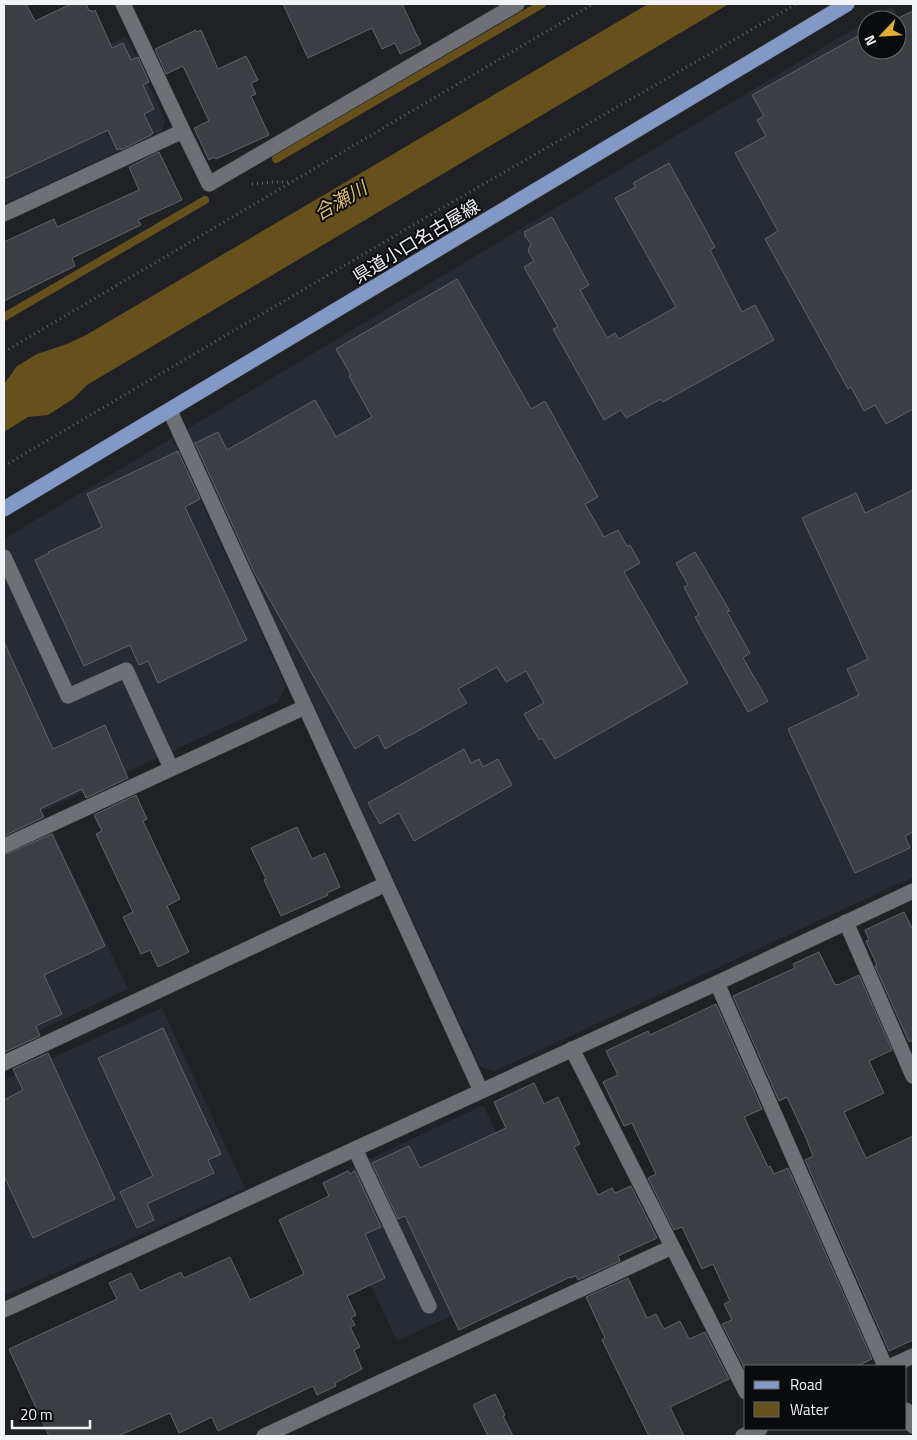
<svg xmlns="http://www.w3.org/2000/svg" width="917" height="1440" viewBox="0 0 917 1440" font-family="'Titillium Web','Noto Sans JP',sans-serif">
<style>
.built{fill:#262b34}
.water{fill:#66501b}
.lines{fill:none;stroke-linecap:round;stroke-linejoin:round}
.stream{stroke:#66501b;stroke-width:8}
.building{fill:#3b3e42;stroke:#606368}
.minor-casing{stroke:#3c3e41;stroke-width:16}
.major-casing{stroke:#3c3e41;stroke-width:16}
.path{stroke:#616366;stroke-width:3;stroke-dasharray:1 4;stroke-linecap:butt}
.minor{stroke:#6e7075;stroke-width:15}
.major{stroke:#8299c6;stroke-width:15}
.labels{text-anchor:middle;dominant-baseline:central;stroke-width:4;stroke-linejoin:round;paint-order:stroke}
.street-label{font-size:18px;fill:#f2f3f6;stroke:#0a0b0c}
.water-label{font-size:19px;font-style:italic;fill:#e2bf70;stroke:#0a0b0c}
</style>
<rect width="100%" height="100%" fill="#1f2125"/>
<g class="built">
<path d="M892,6L913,53V877L495,1071L480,1067L187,429L867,21V50H897V20H868Z"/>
<path d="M126,36L165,120L162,131L4,204V94Z"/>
<path d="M172,438L286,686L278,702L4,829V539Z"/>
<path d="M52,830L128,989L4,1047V853Z"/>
<path d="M162,1008L245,1188L4,1296V1080Z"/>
<path d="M483,1105L566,1280L458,1331L451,1316L397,1341L322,1182Z"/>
</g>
<path class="water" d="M648,4H729L87,385L73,399L48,415L28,417L4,432V384L17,366L37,354L67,344L86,335Z"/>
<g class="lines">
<g class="stream">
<path d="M276,159L542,4"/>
<path d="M4,317L205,200"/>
</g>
</g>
<g class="building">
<path d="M4,4H26L35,21L71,4H86L89,11L91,10L92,12L95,10L112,48L123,43L131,60L138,57L149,82L143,85L154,109L144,114L153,133L151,134V135L121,150L120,148L117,150L108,130L4,179Z"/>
<path d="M283,4H402L421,44L400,54L395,43L382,49L372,28L308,58Z"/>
<path d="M913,11V409L886,424L875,405L864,411L851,387L848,389L765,239L778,231L735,153L766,136L757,120L764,116L752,95L867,31V50H897V20H894Z"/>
<path d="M196,30L197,32L201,30L218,69L246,56L258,80L251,83L256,94L251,96L269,135L216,159L214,157L209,160L194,128L209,121L183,66L166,74L155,49Z"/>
<path d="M159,152L182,200L138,220L141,225L72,258L75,266L4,301V242L54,219L57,227L139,190L129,167Z"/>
<path d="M669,163L715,247L710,250L742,312L755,305L774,340L663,402L661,399L626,418L621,410L604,420L553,329L558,327L524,267L534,261L528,251L531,244L524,235H526L524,232L552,217L589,285L580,290L607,338L615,333L619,339L676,307L615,198L636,187L633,183Z"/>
<path d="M457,279L531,409L545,401L598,497L585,504L604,537L618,530L627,546L630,545L640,563L624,572L688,683L555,759L542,738L539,740L524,714L544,703L526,671L506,682L497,667L458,689L467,703L409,736V735L385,749L378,735L355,749L254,572L195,443L218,432L227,450L315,400L336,437L372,417L349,376L351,375L336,349Z"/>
<path d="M178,451L200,499L185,507L247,640L158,683L148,661L139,665L130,645L84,666L35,560L49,553L48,552L102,527L87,494Z"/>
<path d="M913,490V832L905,836L910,848L855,873L788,729L859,695L847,669L868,659L802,518L856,493L865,513Z"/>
<path d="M695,552L730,611L727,612L750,653L743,658L768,701L748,712L695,617L699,615L684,587L688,585L676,563Z"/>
<path d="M4,642L53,749L105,725L128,778L86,798L82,789L40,809L44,817L4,836Z"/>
<path d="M464,749L471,763L479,759L483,767L498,759L512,785L414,841L399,813L380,824L368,803Z"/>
<path d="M136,795L147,819L143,821L180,899L167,906L189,952L158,967L150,950L141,954L123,917L133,912L96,834L102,831L94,815Z"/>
<path d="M297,827L312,859L325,853L340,887L327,893L328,895L281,916L264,880L266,879L251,848Z"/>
<path d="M52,834L105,946L44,975L62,1014L36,1026L40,1036L5,1052L4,1048V855Z"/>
<path d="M904,912L913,930V1040L909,1042L875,966L877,965L866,941L869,940L865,930Z"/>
<path d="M819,952L835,985L837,984L838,985L859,975L892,1050L869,1061L884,1093L844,1112L866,1158L913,1136V1340L889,1351L805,1160L813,1156L806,1138L787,1097L779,1101L733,996L795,968L793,964Z"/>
<path d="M716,1004L762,1109L744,1117L768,1167L770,1166L774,1174L788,1168L872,1359L857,1366H746V1371L722,1324L732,1320L724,1304L730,1301L713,1264L702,1269L682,1227L674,1230L648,1178L656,1174L632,1123L624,1126L603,1082L618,1075L606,1051L648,1031L650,1035Z"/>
<path d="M163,1028L221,1154L208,1160L214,1173L147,1204L154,1220L137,1228L120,1192L153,1176L98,1058Z"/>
<path d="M48,1053L115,1199L33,1238L4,1176V1100L23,1090L13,1069Z"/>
<path d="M534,1083L544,1104L558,1097L580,1144L574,1147L598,1195L612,1188L615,1193L631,1186L657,1238L618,1256L620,1261L578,1280L576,1276L570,1278V1277L459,1330L405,1216L398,1219L372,1163L409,1146L420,1168L506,1128L494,1102Z"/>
<path d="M348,1171L350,1174L355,1171L381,1227L365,1234L385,1278L347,1296L356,1315L351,1318L355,1325L350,1327L360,1347L354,1350L362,1369L335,1383L336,1386L317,1395L313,1386L218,1431L212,1417L179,1433L170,1413L118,1436H49L9,1349L117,1299L109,1283L131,1273L140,1291L181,1272L184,1278L230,1257L250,1300L304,1274L279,1220L329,1196L323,1183Z"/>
<path d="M628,1278L647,1318L656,1314L664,1329L680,1321L689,1339L705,1332L729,1379L670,1407L684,1436H649L602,1340L605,1338L586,1297Z"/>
<path d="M495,1394L505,1415L503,1416L513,1436H488L473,1405Z"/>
</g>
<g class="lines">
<g class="minor-casing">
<g id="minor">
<path d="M183,131L209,184L517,4"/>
<path d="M4,214L183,131L123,4"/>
<path d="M170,411L481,1091"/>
<path d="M4,557L68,696L126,670L171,768"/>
<path d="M4,846L305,707"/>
<path d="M846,922L913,1076"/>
<path d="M717,983L885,1366"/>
<path d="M572,1049L746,1392"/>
<path d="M4,1063L386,884"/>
<path d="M355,1149L429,1306"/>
<path d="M4,1310L717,983L913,891"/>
<path d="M891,1366L913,1356"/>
<path d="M906,1410L913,1426"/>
<path d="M264,1436L672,1247"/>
<path d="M743,1436L760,1429"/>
</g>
</g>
<g class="major-casing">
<path id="major" d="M4,509L847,4"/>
</g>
<g class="path">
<path d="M252,184L272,182H288"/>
<path d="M4,352L593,4"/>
<path d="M4,466L442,208L796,4"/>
</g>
<use href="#minor" class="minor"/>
<use href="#major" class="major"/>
</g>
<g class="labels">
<g class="street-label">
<text transform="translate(416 241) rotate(-31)">県道小口名古屋線</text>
</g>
<g class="water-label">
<text transform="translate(340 200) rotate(-30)">合瀬川</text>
</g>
</g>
<rect width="917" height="1440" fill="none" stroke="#f2f3f6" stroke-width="10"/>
<rect x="744" y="1365" width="162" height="65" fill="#0a0b0c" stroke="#67686a"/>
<rect x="754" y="1381" width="25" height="8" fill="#8299c6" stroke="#67686a"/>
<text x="790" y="1390" font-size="15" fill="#f2f3f6">Road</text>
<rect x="754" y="1402" width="25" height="15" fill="#66501b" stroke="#67686a"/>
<text x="790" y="1415" font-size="15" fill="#f2f3f6">Water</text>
<g transform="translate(882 35) rotate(245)"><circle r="24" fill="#0a0b0c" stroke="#67686a"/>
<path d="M0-4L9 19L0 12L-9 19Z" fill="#e0b034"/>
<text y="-8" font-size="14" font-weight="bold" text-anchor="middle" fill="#f2f3f6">N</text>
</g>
<path d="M12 1420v8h78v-8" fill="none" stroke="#f2f3f6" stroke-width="2.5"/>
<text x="20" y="1420" font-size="15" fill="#f2f3f6" stroke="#0a0b0c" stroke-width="4" paint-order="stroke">20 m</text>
</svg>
